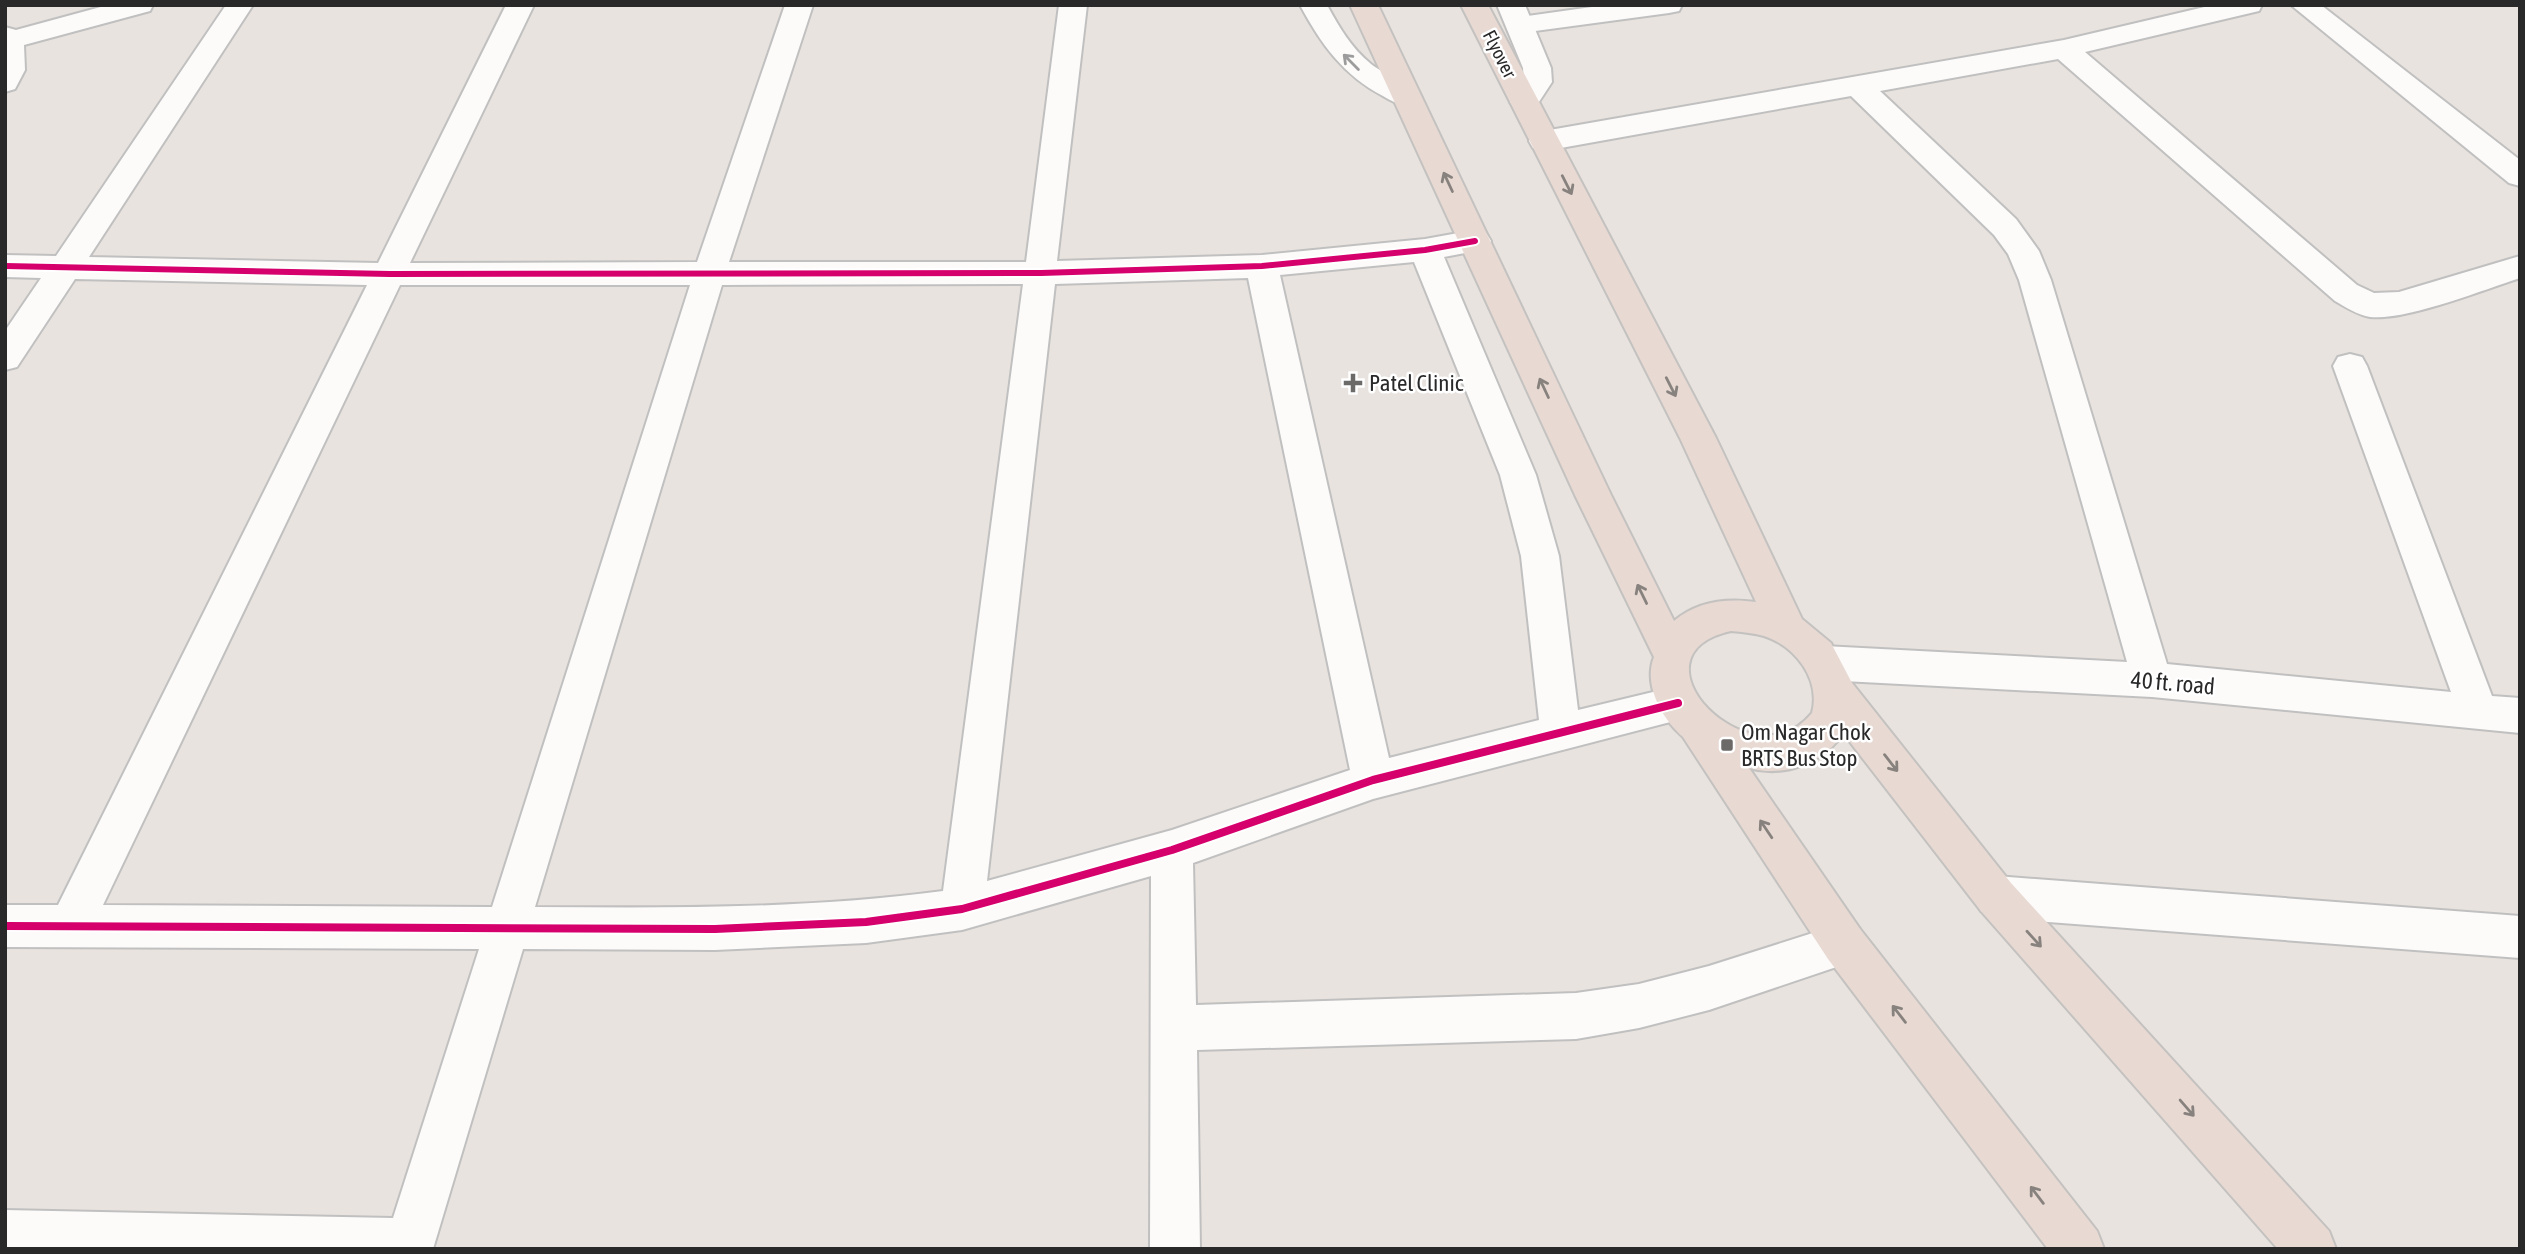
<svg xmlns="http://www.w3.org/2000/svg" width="2525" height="1254" viewBox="0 0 2525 1254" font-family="'Asap Condensed',sans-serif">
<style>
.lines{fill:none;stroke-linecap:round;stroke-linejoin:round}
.street-casing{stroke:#c1c0c0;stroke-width:4}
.secondary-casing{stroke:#c1c0c0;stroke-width:4}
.highway-casing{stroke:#c4c2c0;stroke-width:4}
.street{fill:#fcfbfa;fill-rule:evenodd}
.secondary{fill:#fcfbfa;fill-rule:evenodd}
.highway{fill:#e8dad3;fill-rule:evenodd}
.cycleway-far1-casing{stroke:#fff;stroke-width:10}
.cycleway-casing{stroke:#fff;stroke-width:12}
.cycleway-far1{stroke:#d6006c;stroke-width:6}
.cycleway{stroke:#d6006c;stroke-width:8}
.oneway{stroke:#9d9c9c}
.oneway2{stroke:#88827e}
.poi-dot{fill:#6c6a68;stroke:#fff;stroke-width:2.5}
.labels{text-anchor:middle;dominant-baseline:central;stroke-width:5;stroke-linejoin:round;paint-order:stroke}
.far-street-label{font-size:19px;fill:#292929;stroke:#fff}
.poi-label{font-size:23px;fill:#292929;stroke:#fff;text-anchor:start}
.street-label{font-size:23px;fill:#292929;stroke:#fff}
</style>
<rect width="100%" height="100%" fill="#e8e3de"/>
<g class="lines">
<g class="street-casing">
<g id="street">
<path d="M108,5H153L150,11L24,45L25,70L15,89L5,92V27L16,30Z"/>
<path d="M226,5H253L89,257L378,263L506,5H534L410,263L697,262L785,5H813L729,262H1026L1059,5H1087L1057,261L1262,255L1425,239L1475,230L1486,233L1491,241L1486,249L1444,257L1536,475L1559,556L1578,710L1678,686L1692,691L1698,703L1692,715L1678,720L1373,799L1193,863L1196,1005L1576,993L1639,984L1709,966L1844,923L1860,929L1866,944L1860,959L1709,1010L1639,1028L1576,1039L1197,1050L1200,1249H1150L1151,876L962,930L866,943L715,950L523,949L433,1249H5V1210L393,1218L479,949L5,947V905H58L367,285L75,279L17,367L5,370V331L41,278L5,277V255L56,256ZM1414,262L1500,475L1521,556L1539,720L1389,758L1280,275ZM1248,278L1350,770L1172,830L987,881L1055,284ZM1023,284L943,891C807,909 672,908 535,907L722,285ZM400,285H690L492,907L103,905Z"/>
<path d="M1606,5H1682L1679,11L1669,13L1520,33L1510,31L1506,25L1510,19L1520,17Z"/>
<path d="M2213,5H2262L2259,11L2085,52L2357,285L2374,293L2399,292L2520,256V278C2483,290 2405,321 2370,317C2358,315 2345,307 2335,301L2058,59L1880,91L2016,219L2039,251L2051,280L2167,664L2451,692L2333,366L2338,357L2350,354L2362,357L2367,366L2492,696L2520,698V733L2152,697L1824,680L1810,675L1804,663L1810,651L1824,646L2127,662L2019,280L2008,254L1994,235L1851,96L1544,151L1533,148L1529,141L1533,134L1544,131L2064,40Z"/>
<path d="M2291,5H2321L2520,160V186L2509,183Z"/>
<path d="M1996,876L2520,916V958L1996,918L1981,911L1974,897L1981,883Z"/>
</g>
</g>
<g class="secondary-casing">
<g id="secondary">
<path d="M1300,5H1327C1339,27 1351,48 1371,64C1386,76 1412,82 1422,98L1418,104C1404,108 1395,103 1383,96C1343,75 1321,44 1300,5Z"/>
<path d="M1497,5H1525L1551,68L1552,82L1535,108L1525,111L1515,108L1510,102L1524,82L1523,68Z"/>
</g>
</g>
<g class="highway-casing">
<path id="highway" d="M1350,5H1378L1611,495L1674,621C1697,601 1728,598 1756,602L1680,438L1461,5H1488L1716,438L1802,619L1831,643L1852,683L2011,883L2329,1231L2336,1249H2278L1981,911L1843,733C1825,763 1783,778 1749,768L1860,929L2097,1231L2104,1249H2048L1828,959L1683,737C1662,719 1643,685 1654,657L1575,495ZM1731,631C1742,632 1753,633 1764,636C1795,646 1821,679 1812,713C1752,787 1622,655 1731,631Z"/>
</g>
<use href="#street" class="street"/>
<use href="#secondary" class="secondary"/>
<use href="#highway" class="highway"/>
<g class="cycleway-far1-casing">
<path id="cycleway-far1" d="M5,266L390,274L1041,273L1262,266L1425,250L1475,241"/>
</g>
<g class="cycleway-casing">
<path id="cycleway" d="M5,926L715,929L866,922L962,909L1172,850L1373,780L1678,703"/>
</g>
<use href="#cycleway-far1" class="cycleway-far1"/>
<use href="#cycleway" class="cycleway"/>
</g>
<defs><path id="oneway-shaft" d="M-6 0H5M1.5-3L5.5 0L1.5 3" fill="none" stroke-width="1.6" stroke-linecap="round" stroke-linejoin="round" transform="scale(1.75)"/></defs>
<use class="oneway" href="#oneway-shaft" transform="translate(1351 62) rotate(-135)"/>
<g class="oneway2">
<use href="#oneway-shaft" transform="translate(1448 182) rotate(-115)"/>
<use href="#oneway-shaft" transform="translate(1567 185) rotate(63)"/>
<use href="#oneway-shaft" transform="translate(1671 387) rotate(63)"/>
<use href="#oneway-shaft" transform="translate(1544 388) rotate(-115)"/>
<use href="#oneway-shaft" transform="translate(1642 594) rotate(-116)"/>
<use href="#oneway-shaft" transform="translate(1891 763) rotate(52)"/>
<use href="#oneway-shaft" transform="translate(1766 829) rotate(-124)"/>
<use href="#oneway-shaft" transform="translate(2034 939) rotate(48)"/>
<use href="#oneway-shaft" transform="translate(1899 1014) rotate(-128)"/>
<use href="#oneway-shaft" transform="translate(2187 1108) rotate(49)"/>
<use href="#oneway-shaft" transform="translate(2037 1195) rotate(-127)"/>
</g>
<g class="poi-dot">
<path d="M1349.5 372.5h7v7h7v7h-7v7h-7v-7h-7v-7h7z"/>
<rect x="1720" y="738" width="14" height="14" rx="3.5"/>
</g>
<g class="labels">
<g class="far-street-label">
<text transform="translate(1500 54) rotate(63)">Flyover</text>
</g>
<g class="poi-label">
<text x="1369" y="383">Patel Clinic</text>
<text x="1741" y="732">Om Nagar Chok<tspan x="1741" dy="26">BRTS Bus Stop</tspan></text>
</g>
<g class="street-label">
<text transform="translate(2173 683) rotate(5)">40 ft. road</text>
</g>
</g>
<rect width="2525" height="1254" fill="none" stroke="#292929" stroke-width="14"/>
</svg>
